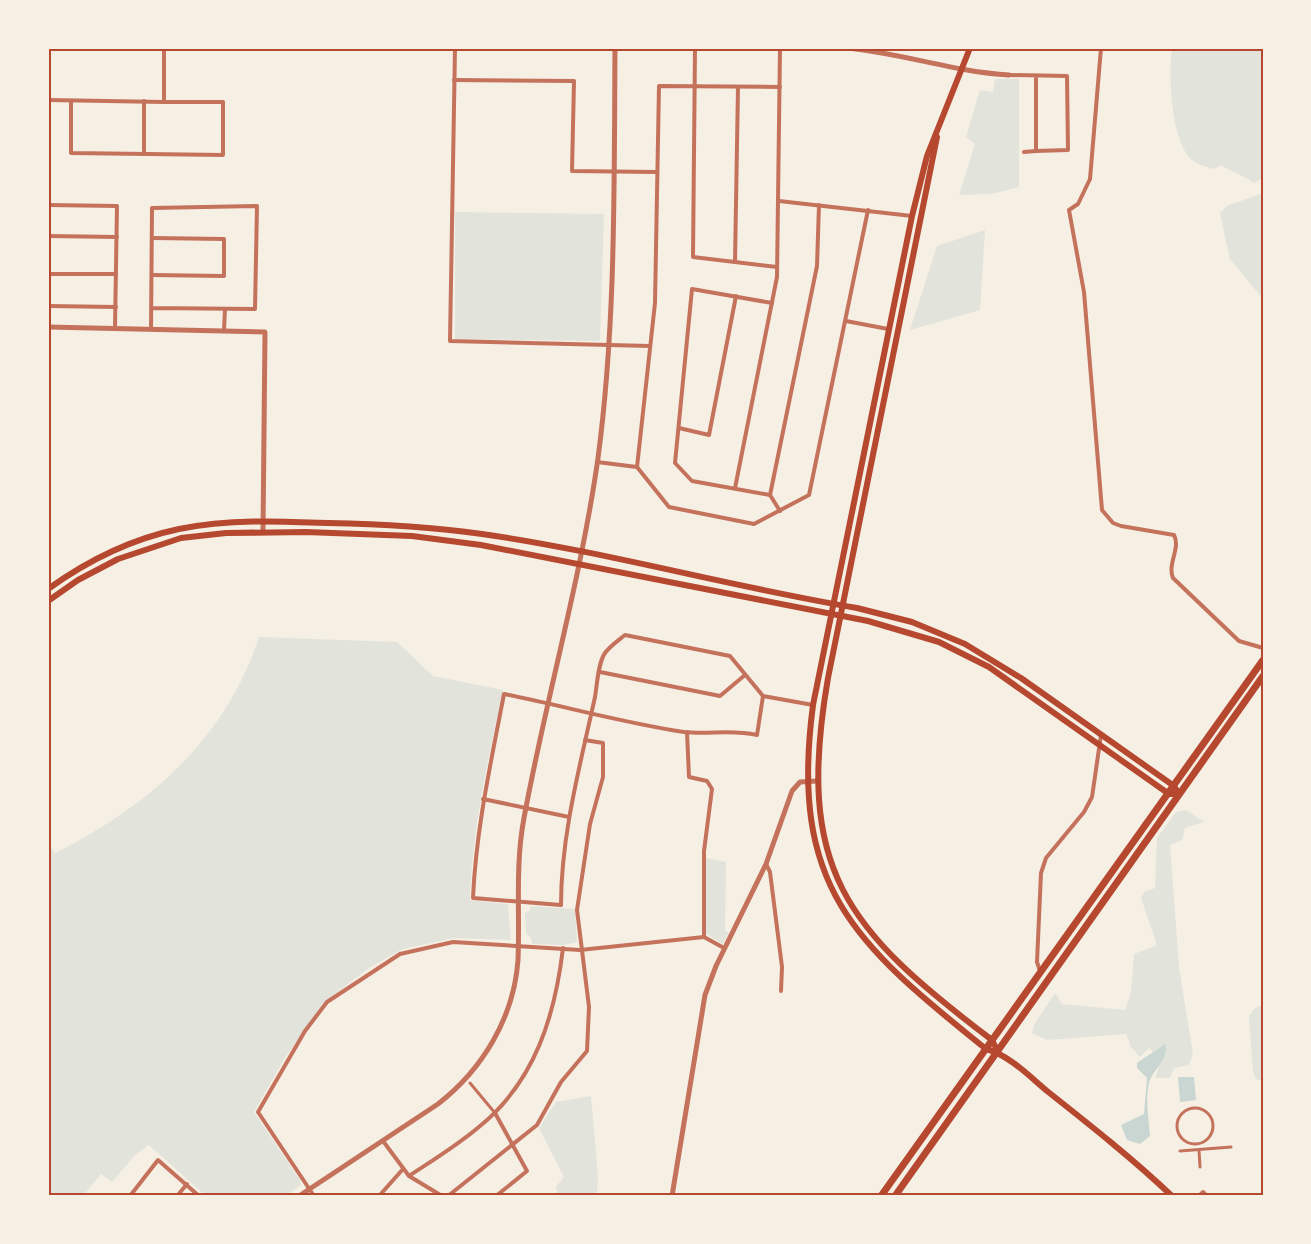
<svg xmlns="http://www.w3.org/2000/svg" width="1311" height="1244" viewBox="0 0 1311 1244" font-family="'PT Sans',sans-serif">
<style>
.green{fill:#e2e4dc}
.water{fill:#c9d6d2}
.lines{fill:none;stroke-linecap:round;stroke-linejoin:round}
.pedestrian{stroke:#c5725c;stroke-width:3}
.minor{stroke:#c5725c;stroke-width:4}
.tertiary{stroke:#c5725c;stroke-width:5}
.primary{stroke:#b5482f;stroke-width:6}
.trunk{stroke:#b5482f;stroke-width:7}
.neatline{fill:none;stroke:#b5482f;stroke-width:2}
</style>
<rect width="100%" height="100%" fill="#f6efe4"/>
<g class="green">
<path d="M1172,48H1263V178L1254,183C1243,175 1232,172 1221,165L1214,169C1206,167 1195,164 1189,157C1171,135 1168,76 1172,48Z"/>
<path d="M995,79H1019V187L992,194L959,195L975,144L966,137L980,90L993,92Z"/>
<path d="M1263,193V299L1230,259L1220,213L1227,206Z"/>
<path d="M455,212L604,214L600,341L455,339Z"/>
<path d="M985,230L980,310L910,330L937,246Z"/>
<path d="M259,637L397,642L433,676L503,690C488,760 472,829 470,900L508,904L511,940L455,938L403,949L369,968L322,1004L283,1061L254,1112L300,1180L301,1185L285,1196H206L149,1145L135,1155L112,1182L101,1174L83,1196H48V843L55,853C149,806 226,739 259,637Z"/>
<path d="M1186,810L1204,822L1185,828L1182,840L1170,845L1179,967L1193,1054L1189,1065L1174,1068L1170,1078H1155C1161,1065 1159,1058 1149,1048L1140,1057L1131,1047L1126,1034L1047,1040L1032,1033L1034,1025L1055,993L1062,1004L1125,1010L1131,992L1134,954L1157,945L1141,898L1144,892L1155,888L1157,838L1176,812Z"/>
<path d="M706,858L726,862L725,931L729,932L723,944L706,934Z"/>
<path d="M531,906L575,909L577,942L564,945L532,944L531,938L526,934L525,913L529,912Z"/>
<path d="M1263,1004V1081L1256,1079L1253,1072L1249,1017L1253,1010Z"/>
<path d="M591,1096L598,1176L597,1196H558L556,1187L564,1177L539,1128L556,1102Z"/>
</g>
<g class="water">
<path d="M1165,1044C1170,1059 1152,1070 1149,1083C1145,1100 1149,1120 1150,1136L1140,1144L1127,1140L1121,1125L1144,1114L1147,1078L1137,1068V1063Z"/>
<path d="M1178,1077H1194L1196,1100L1180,1102Z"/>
</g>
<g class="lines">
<g class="pedestrian">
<path d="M470,1083L495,1113"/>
<circle cx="1195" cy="1126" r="18"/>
<path d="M1199,1150L1200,1167"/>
<path d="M1180,1151L1231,1147"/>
</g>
<g class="minor">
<path d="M455,48L450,341L650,346"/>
<path d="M695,48L693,257L777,267"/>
<path d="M1101,48L1090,179L1078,204L1069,210L1084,292L1102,510L1113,523L1121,526L1174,535C1181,548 1167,564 1173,578L1239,641L1263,648"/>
<path d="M1009,75L1067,76L1068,150L1036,151V76"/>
<path d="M454,80L574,81L572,171L656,172"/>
<path d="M780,87L659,86L655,303L637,467L669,507L754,524L809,495L868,210"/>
<path d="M48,100L164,102"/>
<path d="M71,101V153L223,155V102H164V48"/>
<path d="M1024,152L1036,151"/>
<path d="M144,154V101"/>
<path d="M779,201L912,216"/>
<path d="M48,205L117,206L115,328"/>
<path d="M48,236L117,237"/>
<path d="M735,262L738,87"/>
<path d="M48,274H116"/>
<path d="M152,275L224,276V239L153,238"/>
<path d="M772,303L692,289L675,463L692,481L770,495L817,266L819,205"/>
<path d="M48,306L116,307"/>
<path d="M846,321L888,329"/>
<path d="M151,329L152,208L257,206L255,309L151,308"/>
<path d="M224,330L225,309"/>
<path d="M679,428L709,435L736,296"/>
<path d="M597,462L637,467"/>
<path d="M735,488L777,277L780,48"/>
<path d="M770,495L780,511"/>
<path d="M600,672L720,696L745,675"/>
<path d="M763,696L757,735C730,729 709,735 684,732C624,723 564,706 504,694C491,762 476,829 473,898L561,905C561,835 580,766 595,697C597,685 598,663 605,653C610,646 619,640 625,635L730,656L763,696L813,705"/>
<path d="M687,732L689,777L707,781L712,789L704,851V937"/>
<path d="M483,799L569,817"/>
<path d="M766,864L770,872L782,967L781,991"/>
<path d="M1040,971L1037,962L1041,873L1046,858L1084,812L1092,797L1101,735"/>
<path d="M495,1113L527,1171L496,1196"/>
<path d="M383,1141L409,1176L442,1196"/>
<path d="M409,1176C433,1160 458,1145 480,1126C535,1081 555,1016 563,948"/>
<path d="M130,1196L158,1160L199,1196"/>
<path d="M177,1196L187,1184"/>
<path d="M314,1196L258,1112L305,1031L327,1002L400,954L453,942L580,950L704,937L724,948"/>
<path d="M379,1196L403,1169"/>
<path d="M448,1196L537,1125L561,1082L587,1051L589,1007L577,910L590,824L603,777V743L585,740"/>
<path d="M1199,1196L1203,1192L1207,1196"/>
</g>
<g class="tertiary">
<path d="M847,48C902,53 954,72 1009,75"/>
<path d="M48,327L265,332L263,532"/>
<path d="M299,1196L438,1104C483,1069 514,1017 518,960C520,912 515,865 524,818C546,698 581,579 598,458C616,323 614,184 615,48"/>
<path d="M672,1196L705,995L716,966L766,864L792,791L800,782L817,781"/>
</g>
<g class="primary">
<path d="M970,48L927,156L912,216L813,705C789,887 854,943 986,1049C1009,1055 1029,1076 1047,1091C1090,1125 1133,1159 1172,1196"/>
<path d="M937,137L828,678C795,869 845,929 992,1040L998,1052"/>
<path d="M48,589C87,561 131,539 179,529C228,519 279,521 328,523C380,524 431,527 482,534C608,552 731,587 857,608L912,622L965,644L1021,678L1174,786L1179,794"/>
<path d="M48,601L78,580L118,559L181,538L226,533L306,532L412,536L481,545L868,621L939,642L989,667L1169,794H1179"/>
</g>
<g class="trunk">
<path d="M881,1196L1263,660"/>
<path d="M895,1196L1263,676"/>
</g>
</g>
<rect width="1311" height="1244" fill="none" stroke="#f6efe4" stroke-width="99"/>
<rect x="50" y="50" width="1212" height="1144" class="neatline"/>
</svg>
